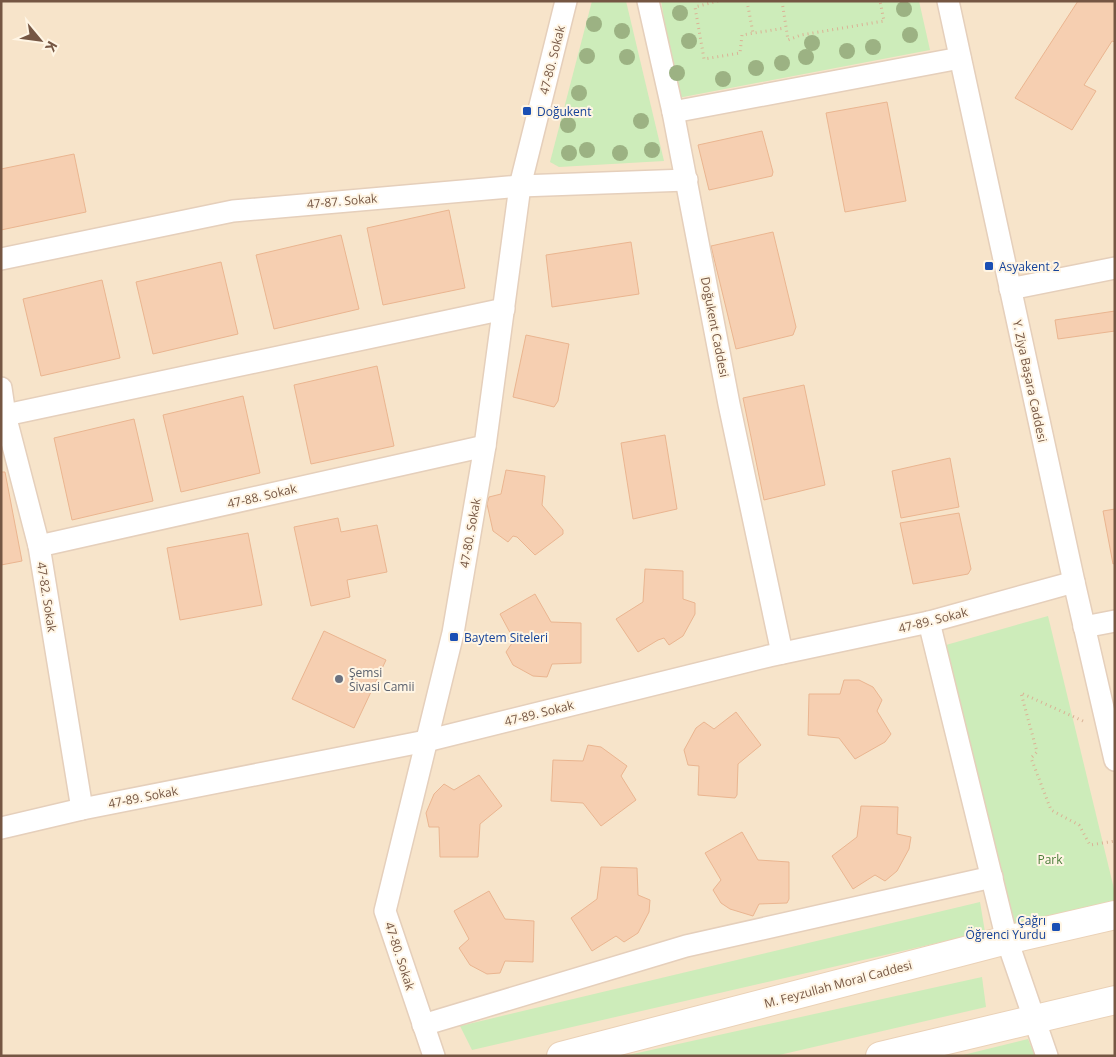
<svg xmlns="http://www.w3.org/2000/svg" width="1116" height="1057" viewBox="0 0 1116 1057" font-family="'Open Sans',sans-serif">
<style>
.residential{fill:#f7e4ca}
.green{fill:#cdecba}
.building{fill:#f6cfb1;stroke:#eab590}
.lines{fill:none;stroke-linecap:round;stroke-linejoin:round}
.street-casing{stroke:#e5cfbb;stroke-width:24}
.secondary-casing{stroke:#ead1b7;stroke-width:30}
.path{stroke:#dab295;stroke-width:3;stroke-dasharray:1 4;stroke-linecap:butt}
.street{stroke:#fff;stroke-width:21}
.secondary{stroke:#fff;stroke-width:28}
.tree{fill:#9cb283}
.transit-dot{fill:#1a4fb4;stroke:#fff5e4;stroke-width:2}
.worship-dot{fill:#6b7280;stroke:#fff5e4;stroke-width:2}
.labels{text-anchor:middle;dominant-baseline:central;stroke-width:4;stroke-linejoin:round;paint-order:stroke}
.street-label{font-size:12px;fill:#755643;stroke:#fff5e4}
.transit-label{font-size:12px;fill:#164399;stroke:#fff5e4;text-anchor:start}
.worship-label{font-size:12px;fill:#5b616d;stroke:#fff5e4;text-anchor:start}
.park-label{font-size:12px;fill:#4c7d3a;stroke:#fff5e4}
</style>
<rect width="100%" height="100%" fill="#fef2dc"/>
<rect class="residential" x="1" y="1" width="1114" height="1055"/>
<g class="green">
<path d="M592,1H626L664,161L559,167L550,162Z"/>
<path d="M661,1H919L930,50L678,98Z"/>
<path d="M1048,616L1115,893V910L1010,934L946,645Z"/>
<path d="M980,902L985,932L472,1050L460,1026Z"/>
<path d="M982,977L986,1007L775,1056H624Z"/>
<path d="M1028,1039L1035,1056H959Z"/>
</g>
<g class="building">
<path d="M1078,1H1115V42L1112,41L1084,85L1096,91L1072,130L1015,98Z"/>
<path d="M887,102L906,201L845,212L826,113Z"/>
<path d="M762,131L773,172L772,176L709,190L698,145Z"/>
<path d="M74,154L86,212L1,230V169Z"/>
<path d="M449,210L465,288L383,305L367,228Z"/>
<path d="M773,232L796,327L793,335L736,349L711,246Z"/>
<path d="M341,235L359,309L274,329L256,255Z"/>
<path d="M631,242L639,294L552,307L546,255Z"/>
<path d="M221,262L238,334L153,354L136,282Z"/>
<path d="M102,280L120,358L41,376L23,299Z"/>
<path d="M1115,311V331L1058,339L1055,320Z"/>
<path d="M526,335L569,344L558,401L554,407L513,397Z"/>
<path d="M377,366L394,446L311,464L294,385Z"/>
<path d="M804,385L825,485L764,500L743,398Z"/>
<path d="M243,396L260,473L181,492L163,415Z"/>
<path d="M134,419L153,501L72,520L54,438Z"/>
<path d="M665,435L677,509L633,519L621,443Z"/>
<path d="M950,458L959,507L901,518L892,471Z"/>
<path d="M506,470L545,476L542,505L563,530V534L535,555L517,537L513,536L508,542L493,531L487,504L489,497L501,494Z"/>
<path d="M1,472H5L22,561L1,565Z"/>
<path d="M1115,509V563L1113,564L1103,511Z"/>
<path d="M959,513L971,569L968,574L913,584L900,523Z"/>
<path d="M338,518L341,532L377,525L387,572L347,580L350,597L311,606L294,527Z"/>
<path d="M248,533L262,605L180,620L167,548Z"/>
<path d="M645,569L683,571V599L695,603V614L683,636L669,645L664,638L658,640L638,652L616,619L643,602Z"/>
<path d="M535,594L551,622L581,623V663L552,664L547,677L533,676L513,665L506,652L514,640L500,614Z"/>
<path d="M324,631L386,660L354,728L292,699Z"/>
<path d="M844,680H859L873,687L882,700L877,711L891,734L885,742L855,759L839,738L808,735L809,694H840Z"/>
<path d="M736,712L761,745L738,764L737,795L735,798L698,795L699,766L688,765L684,750L696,728L704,722L714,729Z"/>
<path d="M588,745L601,747L627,766L621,776L636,800L601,826L583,803L551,801L553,760L583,761Z"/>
<path d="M479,775L502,806L480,824L478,857H440L439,827H429L426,813L434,794L444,784L454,790Z"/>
<path d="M861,806L898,807L897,834L911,837L909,849L897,871L885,881L875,875L853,889L832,856L857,837Z"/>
<path d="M742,832L758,860L789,862V899L787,903L759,904L753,916L730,909L721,903L713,890L721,880L705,853Z"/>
<path d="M601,867L637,868L638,895L650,900L649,912L638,933L624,942L616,936L592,951L571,918L597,899Z"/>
<path d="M489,891L505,919L534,921L533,962L505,961L500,973L487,974L470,965L459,948L469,939L454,911Z"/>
</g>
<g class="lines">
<g class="street-casing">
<g id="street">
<path d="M648,1L673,112L729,404L782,653"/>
<path d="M948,1L1074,582L1115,760"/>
<path d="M673,112L960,58"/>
<path d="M1,259L233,211L520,186L687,180"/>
<path d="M1010,289L1115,268"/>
<path d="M1,388L5,415L39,546L82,809"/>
<path d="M1,416L504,309"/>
<path d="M39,546L485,446"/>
<path d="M929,622L1007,940L1047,1056"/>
<path d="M1084,627L1115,621"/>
<path d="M1,828L82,809L426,741L769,656L929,622L1074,582"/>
<path d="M423,1025L686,946L992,877"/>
<path d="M434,1056L385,911L453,633L485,446L520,186L566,1"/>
</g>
</g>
<g class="secondary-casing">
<g id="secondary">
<path d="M561,1056L1007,940L1115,915"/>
<path d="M880,1056L1115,1000"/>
</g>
</g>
<g class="path">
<path d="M718,1L695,7L704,59L740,53L742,35L785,28"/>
<path d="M747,1L753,33"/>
<path d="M782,1L788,40L801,35L884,21L880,1"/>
<path d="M1083,721L1021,693L1037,752L1031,758L1051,810L1079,825L1090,845L1115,841"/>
</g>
<use href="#street" class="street"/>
<use href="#secondary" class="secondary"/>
</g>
<g class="tree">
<circle cx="904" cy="9" r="8"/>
<circle cx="680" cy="13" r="8"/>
<circle cx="594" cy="24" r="8"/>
<circle cx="622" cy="31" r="8"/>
<circle cx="910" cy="35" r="8"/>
<circle cx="689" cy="41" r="8"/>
<circle cx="812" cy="43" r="8"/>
<circle cx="873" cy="47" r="8"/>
<circle cx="847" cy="51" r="8"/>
<circle cx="587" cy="56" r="8"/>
<circle cx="627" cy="57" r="8"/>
<circle cx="806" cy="57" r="8"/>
<circle cx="782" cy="63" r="8"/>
<circle cx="756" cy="68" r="8"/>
<circle cx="677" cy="73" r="8"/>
<circle cx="723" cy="79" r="8"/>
<circle cx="579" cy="93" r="8"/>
<circle cx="641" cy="121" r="8"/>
<circle cx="568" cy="125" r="8"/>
<circle cx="587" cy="150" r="8"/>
<circle cx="652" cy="150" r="8"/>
<circle cx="569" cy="153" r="8"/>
<circle cx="620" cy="153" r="8"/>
</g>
<g class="transit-dot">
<rect x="522" y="106" width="10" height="10" rx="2.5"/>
<rect x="984" y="261" width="10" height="10" rx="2.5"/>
<rect x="449" y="632" width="10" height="10" rx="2.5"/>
<rect x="1051" y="922" width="10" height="10" rx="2.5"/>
</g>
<circle class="worship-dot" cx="339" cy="679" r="5"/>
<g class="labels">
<g class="street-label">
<text transform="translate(552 60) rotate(-76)">47-80. Sokak</text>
<text transform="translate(342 201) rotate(-5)">47-87. Sokak</text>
<text transform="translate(715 327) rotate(79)">Doğukent Caddesi</text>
<text transform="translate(1030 381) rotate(78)">Y. Ziya Başara Caddesi</text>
<text transform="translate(262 496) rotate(-13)">47-88. Sokak</text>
<text transform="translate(470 533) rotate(-80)">47-80. Sokak</text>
<text transform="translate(47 597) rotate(81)">47-82. Sokak</text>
<text transform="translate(933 620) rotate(-14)">47-89. Sokak</text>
<text transform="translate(539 713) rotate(-14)">47-89. Sokak</text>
<text transform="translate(143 797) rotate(-11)">47-89. Sokak</text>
<text transform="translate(400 956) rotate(72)">47-80. Sokak</text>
<text transform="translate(838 984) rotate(-15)">M. Feyzullah Moral Caddesi</text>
</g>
<g class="transit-label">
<text x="537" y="111">Doğukent</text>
<text x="999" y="266">Asyakent 2</text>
<text x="464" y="637">Baytem Siteleri</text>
<text x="1046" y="920" text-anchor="end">Çağrı<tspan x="1046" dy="14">Öğrenci Yurdu</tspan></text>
</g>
<g class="worship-label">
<text x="349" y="672">Şemsi<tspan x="349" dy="14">Sivasi Camii</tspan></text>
</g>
<g class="park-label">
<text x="1050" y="859">Park</text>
</g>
</g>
<rect width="1116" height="1057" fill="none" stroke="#755643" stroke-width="5"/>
<g transform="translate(40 40) rotate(119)" stroke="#fff5e4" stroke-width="4" paint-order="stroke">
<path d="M0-4L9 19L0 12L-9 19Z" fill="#755643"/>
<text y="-8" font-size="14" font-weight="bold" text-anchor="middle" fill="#755643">K</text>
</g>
</svg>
